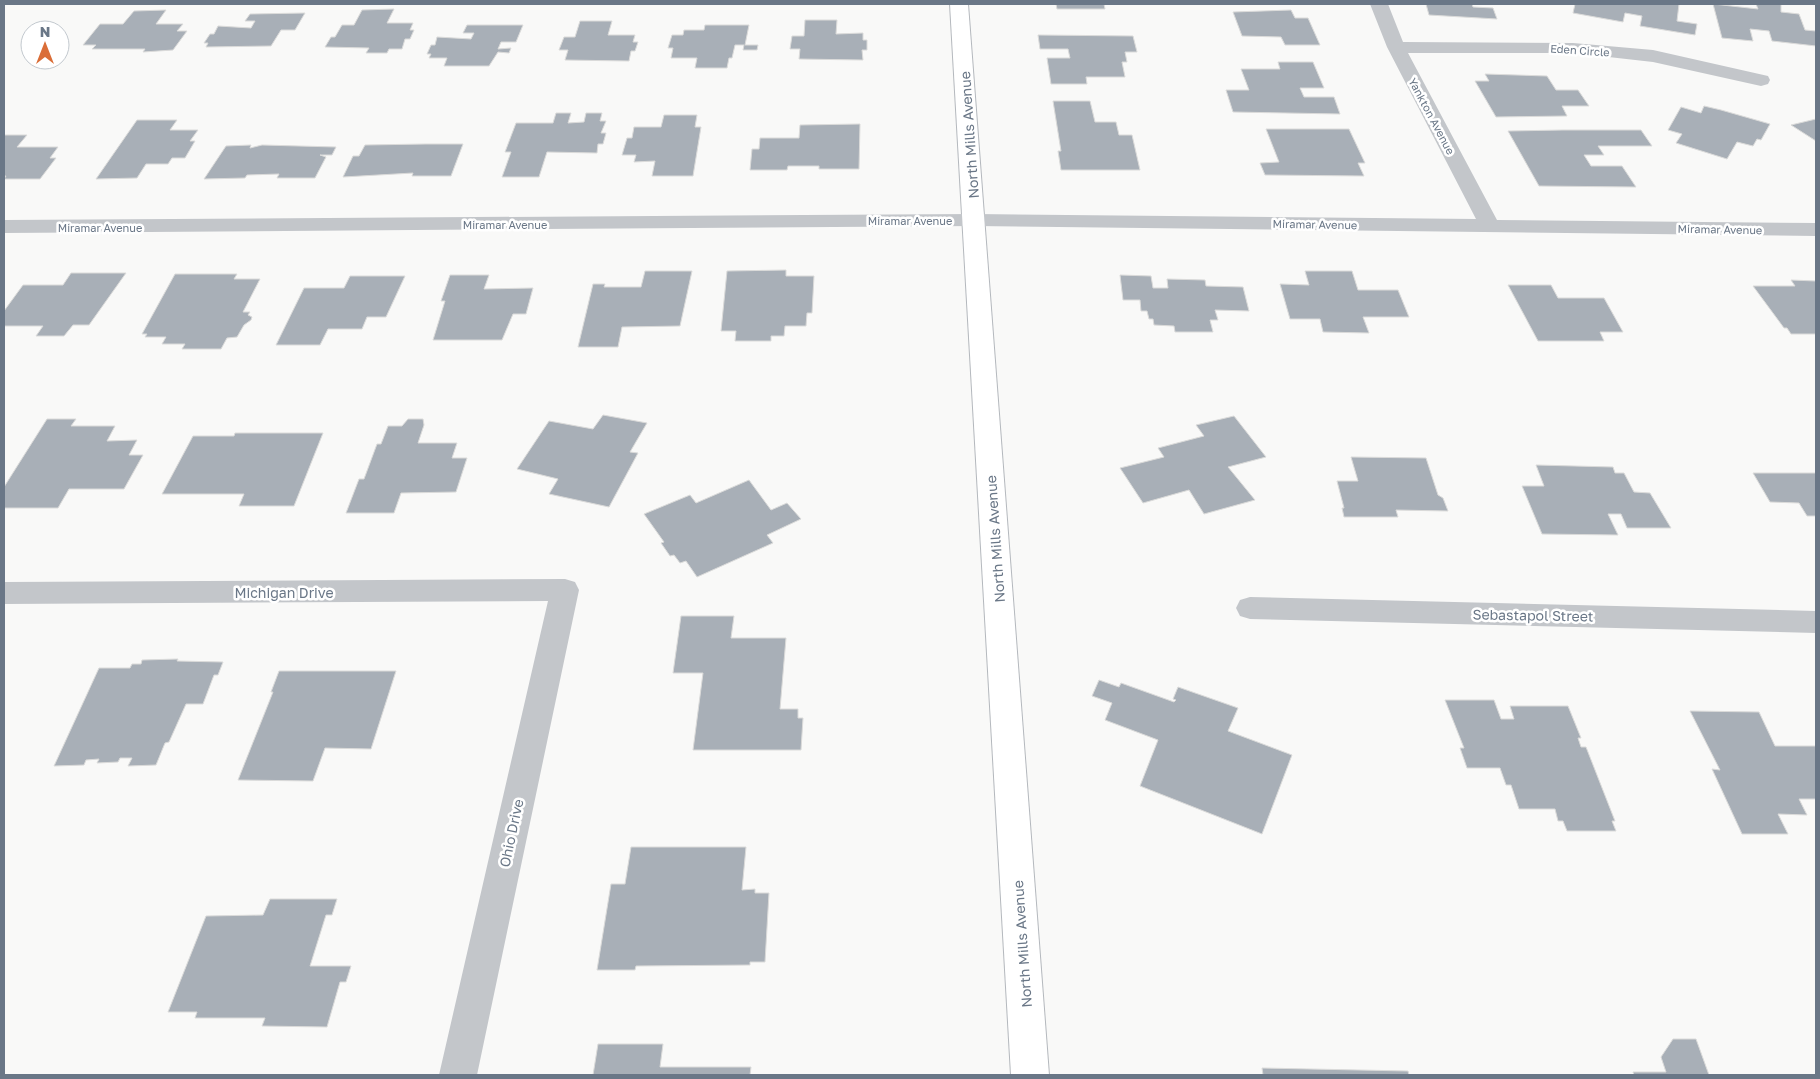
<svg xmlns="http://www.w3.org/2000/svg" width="1820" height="1079" viewBox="0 0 1820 1079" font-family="'Golos Text',sans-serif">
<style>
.building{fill:#a8afb7;stroke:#dbdbda}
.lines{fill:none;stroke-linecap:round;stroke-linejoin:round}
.major-casing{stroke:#b4b8bd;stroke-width:2}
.minor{fill:#c3c6ca;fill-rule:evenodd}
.major{fill:#fff;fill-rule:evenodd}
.labels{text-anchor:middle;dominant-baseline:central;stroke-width:5;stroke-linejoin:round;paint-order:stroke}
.far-street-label{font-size:11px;fill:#6a7787;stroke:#fff}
.street-label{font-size:14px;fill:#6a7787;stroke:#fff}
</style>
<rect width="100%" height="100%" fill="#f9f9f8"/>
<g class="building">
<path d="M1056,4H1104L1105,9H1057Z"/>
<path d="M1426,4H1472L1473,7L1493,8L1497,19L1429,15Z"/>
<path d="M1575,4H1679L1677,21L1697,24L1695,35L1640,26L1642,16L1625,13L1623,22L1573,13Z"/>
<path d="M1713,4L1758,9L1756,4H1753H1781V12L1799,14L1805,30L1816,31V46L1772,41L1769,31L1750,29L1753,41L1722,38Z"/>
<path d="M394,9L387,23H413L410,30H414L410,39H405L402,49H389L387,53H366L369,48L325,47L331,37H335L342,25H354L362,10Z"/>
<path d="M166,10L156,24H183L177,31H187L173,50L143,52L145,49H92L96,45H83L100,24H123L134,11Z"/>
<path d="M1291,10L1295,18H1308L1320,45H1285L1281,37L1242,36L1233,12Z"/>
<path d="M305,13L295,30H281L271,46L206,47L208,43H204L210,34H214L218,26L251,28L255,21H245L250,14Z"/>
<path d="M805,20H837L836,34L863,33V40H867V50H862L863,60L799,59L800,49H790L792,36H804Z"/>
<path d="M580,21H612L608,35H635L633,42H638L635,51H631L629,61L565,60L568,50H559L564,37H575Z"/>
<path d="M467,25H523L516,42H501L498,49L511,48L509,53L498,52L489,66H444L447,58H429L431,54H427L431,45H435L437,37L471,39L474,33H463Z"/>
<path d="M705,25H749L745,45H758L757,50H743L744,45H735L732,58H729L727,68H695L697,58H671L673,48H668L672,35H683L684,30H704Z"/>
<path d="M1038,35L1133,36L1137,52H1125L1127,62H1122L1125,77H1086L1087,84H1051L1047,58H1070L1068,49H1040Z"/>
<path d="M1278,62H1313L1324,88H1300L1304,97H1334L1340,114L1233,112L1226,90H1249L1241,69H1280Z"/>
<path d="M1485,74L1547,76L1556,90H1578L1589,106H1562L1567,116L1496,117L1475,81H1489Z"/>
<path d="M1053,101H1090L1095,122H1116L1119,135H1132L1140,170H1061L1058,151H1061Z"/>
<path d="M1704,106L1721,110L1770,124L1761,140L1757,139L1753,146L1737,142L1727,159L1676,143L1682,134L1668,130L1681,107L1701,113Z"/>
<path d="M556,113H571L568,123L584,122L586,113H602L600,121H606L601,133H606L603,144H598L597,153L547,152L539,177H502L511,152H505L516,123H553Z"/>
<path d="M664,115H697L695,127H701L693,176H652L655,161L634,162L636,155H622L627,138H632L634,127H661Z"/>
<path d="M1816,119V141L1791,125Z"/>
<path d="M137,120H177L170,130H198L190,141H195L185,158H172L168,164H146L137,178L96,179Z"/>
<path d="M860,124L859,169H819V166H788L787,170H750L752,149H759L760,138H799L800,125Z"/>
<path d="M1266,129H1349L1365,163H1358L1364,176L1265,175L1260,163L1279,162Z"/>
<path d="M1563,130H1641L1652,146H1598L1604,155H1584L1591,166H1622L1636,187L1539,186L1508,131Z"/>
<path d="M4,135H27L17,147H58L50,158H56L40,179H4L6,176H4Z"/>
<path d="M426,144H463L451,176H412L413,173L343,177L353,156H359L365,145Z"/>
<path d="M251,145L250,148L262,145L336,147L332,155H320L326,157L315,178H277L279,174L247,175L245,178L204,179L226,146Z"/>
<path d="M786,270V276H814L812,313H807L806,326H785L784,336H771V341H735L736,331H721L727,271Z"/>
<path d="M645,271H692L680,326L622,327L618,347H578L593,284H605L604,287H641Z"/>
<path d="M1305,271H1352L1358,290H1398L1409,317H1363L1369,333L1323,332L1320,319H1290L1280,284L1309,285Z"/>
<path d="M71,273H126L89,325H73L64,336H36L43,326H4V311L23,285H63Z"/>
<path d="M175,274H237L234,279H260L243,312H250L248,315L252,317L251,320L244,325L237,337L227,338L221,349H182L185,344H162L166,337H145L147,334H142Z"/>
<path d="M450,275H489L484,289L533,288L526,314H513L502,340H433L445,301H441Z"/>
<path d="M1120,275L1151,276L1153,288H1168L1167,279L1205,280L1206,286L1243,287L1249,311L1215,310L1218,320H1210L1213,332H1175L1174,326L1154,325L1153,319H1149L1147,311H1141L1140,300H1123Z"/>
<path d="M350,276H405L386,317H367L362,329H328L320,345H276L304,288H344Z"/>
<path d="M1791,280L1816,281V334H1791L1787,328H1784L1753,286H1795Z"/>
<path d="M1508,285H1551L1558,298H1604L1623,332H1600L1604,341H1538Z"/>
<path d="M603,415L647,423L630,452L638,453L609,507L549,494L558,479L517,469L549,421L593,429Z"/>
<path d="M1234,416L1266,457L1228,467L1255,500L1204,514L1189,490L1143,503L1120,468L1164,457L1158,448L1204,436L1196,425Z"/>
<path d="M47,419H76L71,426H115L107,441L137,440L129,455H143L124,489H69L58,508H4V487Z"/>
<path d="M408,419H423L424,425L418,443H457L452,458H467L456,492L401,493L394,513H346L359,479H364L377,444H381L388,426H402Z"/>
<path d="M235,433H323L294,506H239L244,494H162L193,436H234Z"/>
<path d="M1351,457L1426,458L1438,495L1443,498L1448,511L1396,510L1398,517H1344L1342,508H1344L1337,481H1358Z"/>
<path d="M1536,465L1613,467L1615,473H1624L1634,492L1650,493L1671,528H1627L1621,514H1608L1618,535L1542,534L1522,486H1544Z"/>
<path d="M1753,473H1816V516H1807L1799,503L1770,502Z"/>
<path d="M749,480L771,510L787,503L801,519L767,535L773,543L697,577L686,561L680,563L674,555L670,556L661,543L664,542L644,514L690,495L696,503Z"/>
<path d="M681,616H734L731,638H786L780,709H798V718H803L801,750H693L703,673H673Z"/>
<path d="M178,659L177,661L223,662L218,675H214L203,704H186L169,742L165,743L156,765L128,766L132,758H120L118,762L97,763L99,759L86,760L84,765L54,766L99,668H130L132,664H141L142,660Z"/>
<path d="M279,671H396L371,749L325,748L313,781L238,780L273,692H271Z"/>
<path d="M1099,680L1119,687L1121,683L1174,702L1176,700L1173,699L1178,687L1238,708L1228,731L1292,755L1262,834L1140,786L1158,740L1105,720L1112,703L1092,696Z"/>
<path d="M1445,700H1494L1501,719H1514L1510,706H1568L1581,738H1578L1581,747H1586L1615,821H1612L1616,831H1567L1563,821H1558L1555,809H1519L1511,785H1506L1500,768H1467L1460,748H1464Z"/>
<path d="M1690,711L1759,712L1775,746H1816V799H1799L1807,815L1778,814L1788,834H1742L1712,769L1720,770Z"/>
<path d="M631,847H746L742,890L755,889V893H769L765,962H750V965L636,966L635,970H597L611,884H625Z"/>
<path d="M270,899H337L332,915H326L310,966H351L346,982H340L327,1027L262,1026L265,1018H195L197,1012H168L206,916L263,915Z"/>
<path d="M1673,1039H1696L1709,1075H1634L1633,1072H1666L1661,1057Z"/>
<path d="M598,1044H663L660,1067H751L750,1075H593Z"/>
<path d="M1262,1068L1408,1071L1409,1075H1263Z"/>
</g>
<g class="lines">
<g class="major-casing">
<path id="major" d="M950,4H968L1049,1075H1011Z"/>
</g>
<g class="minor">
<path d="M1370,4H1388L1403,42L1573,43L1653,50L1768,76L1770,80L1768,84L1761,86L1653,62L1573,53H1408L1497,220L1816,223V236L975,226L4,233V220L975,214L1476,219L1387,47Z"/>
<path d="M565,579L575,582L579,590L477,1075H439L548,601L4,604V582Z"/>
<path d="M1250,597L1816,611V633L1250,619L1240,616L1236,608L1240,600Z"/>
</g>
<use href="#major" class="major"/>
</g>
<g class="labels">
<g class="far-street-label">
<text transform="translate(1580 50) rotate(4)">Eden Circle</text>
<text transform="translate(1432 116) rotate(62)">Yankton Avenue</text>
<text x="910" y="220">Miramar Avenue</text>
<text x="505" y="224">Miramar Avenue</text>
<text transform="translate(1315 224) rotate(1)">Miramar Avenue</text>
<text x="100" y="227">Miramar Avenue</text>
<text transform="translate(1720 229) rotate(1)">Miramar Avenue</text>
</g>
<g class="street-label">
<text transform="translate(969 135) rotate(-94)">North Mills Avenue</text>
<text transform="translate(995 539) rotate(-94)">North Mills Avenue</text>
<text x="284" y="592">Michigan Drive</text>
<text transform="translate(1533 615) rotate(1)">Sebastapol Street</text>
<text transform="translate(511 833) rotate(-78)">Ohio Drive</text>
<text transform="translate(1022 944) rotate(-94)">North Mills Avenue</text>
</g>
</g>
<rect width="1820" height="1079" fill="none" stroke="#6a7787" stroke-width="10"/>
<g transform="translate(45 45)"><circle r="24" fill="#ffffff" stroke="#c3c9cf"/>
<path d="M0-4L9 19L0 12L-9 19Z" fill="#da6d37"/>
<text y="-8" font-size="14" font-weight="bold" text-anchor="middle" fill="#6a7787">N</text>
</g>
</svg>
